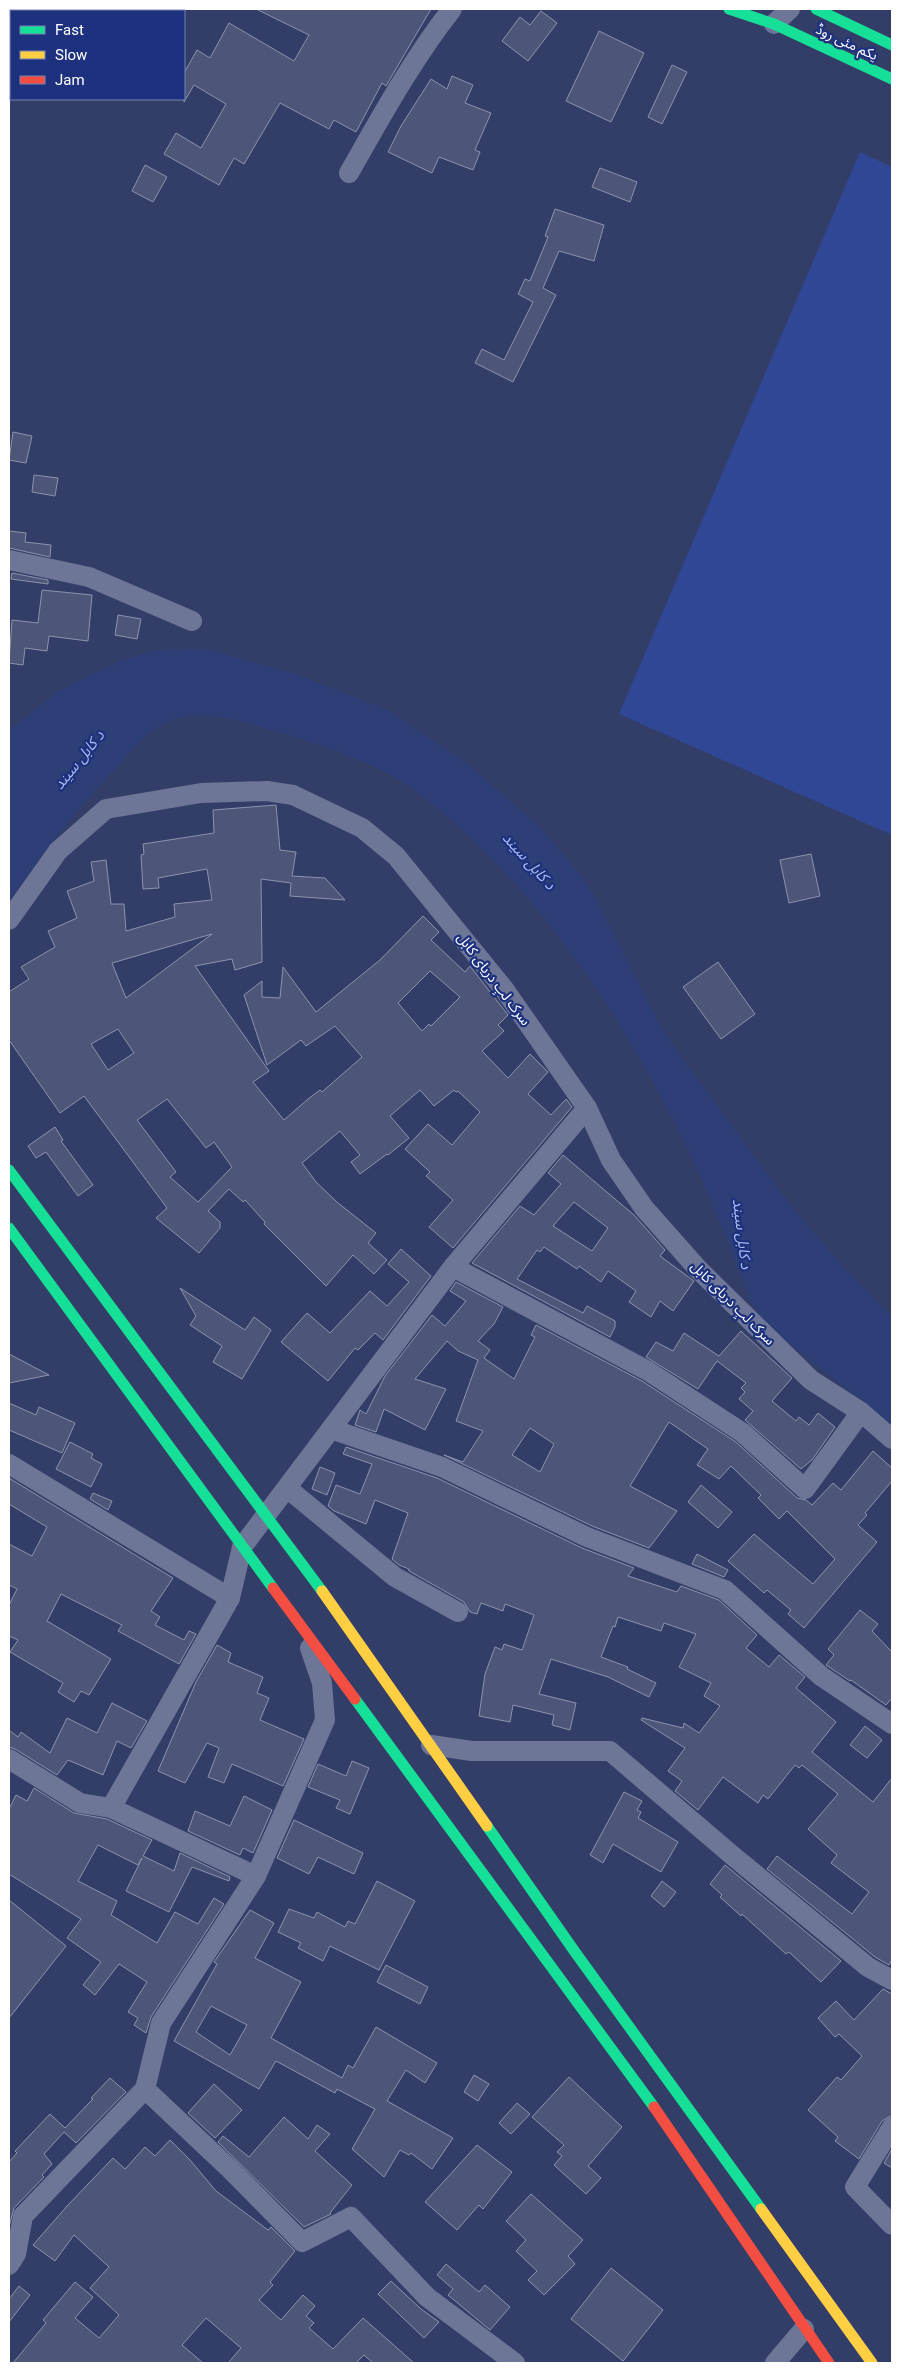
<svg xmlns="http://www.w3.org/2000/svg" width="901" height="2372" viewBox="0 0 901 2372" font-family="Roboto,'Noto Sans Arabic',sans-serif">
<style>
.green{fill:#304796}
.water{fill:#2e3e76}
.building{fill:#4d5678;stroke:#8c93ad;fill-rule:evenodd}
.lines{fill:none;stroke-linecap:round;stroke-linejoin:round}
.street{stroke:#6e7697;stroke-width:20}
.fast{stroke:#16e098;stroke-width:11}
.slow{stroke:#ffcf43;stroke-width:11}
.jam{stroke:#f24e42;stroke-width:11}
.labels{text-anchor:middle;dominant-baseline:central;stroke-width:4.5;stroke-linejoin:round;paint-order:stroke}
.street-label{font-size:14px;fill:#fff;stroke:#1d317e}
.water-label{font-size:15px;font-style:italic;fill:#abbbf0;stroke:#1d317e}
</style>
<rect width="100%" height="100%" fill="#333e68"/>
<path class="green" d="M860,152L892,167V835L619,714Z"/>
<path class="water" d="M206,649L296,674L390,711L470,766L541,828L580,874L596,898L660,1025L680,1055L789,1203L841,1264L892,1317V1427L874,1410L763,1323L750,1300C730,1248 710,1195 685,1144C635,1041 566,933 485,852C454,821 419,789 379,769C349,755 315,743 284,734C244,722 198,703 158,727C143,736 130,753 118,766C78,808 42,854 9,902V730L58,691L122,660L158,650Z"/>
<g class="building">
<path d="M256,9H431L386,86L382,83L356,132L334,120L329,129L280,103L244,164L234,158L219,185L164,154L176,133L201,148L226,104L194,85L184,102V73L197,50L210,58L229,23L294,61L309,35Z"/>
<path d="M541,11L557,23L528,61L502,41L520,17L530,25Z"/>
<path d="M599,31L644,53L611,122L566,101Z"/>
<path d="M672,65L687,72L662,124L648,117Z"/>
<path d="M452,76L473,85L465,103L491,113L475,150L480,152L473,170L439,157L432,173L388,152L401,126L431,79L447,89Z"/>
<path d="M145,165L167,177L153,202L132,191Z"/>
<path d="M600,168L637,182L630,202L592,187Z"/>
<path d="M555,209L604,225L594,261L559,251L543,288L556,295L513,382L475,363L482,349L504,360L533,302L518,294L525,279L530,281L548,237L545,236Z"/>
<path d="M13,432L32,436L26,463L9,460Z"/>
<path d="M34,475L58,478L55,496L32,492Z"/>
<path d="M9,531L26,533L25,542L51,545L50,557L9,548Z"/>
<path d="M12,573L48,580V584L11,579Z"/>
<path d="M42,590L92,595L88,641L49,636L47,651L25,648L23,665L9,663L12,620L38,623Z"/>
<path d="M118,615L141,619L137,639L115,635Z"/>
<path d="M276,805L280,850L296,852L292,876L325,878L345,900L290,896L291,883L261,879L262,962L235,970L232,959L195,966L269,1071L253,1082L284,1120L308,1099L320,1090L322,1092L362,1057L335,1026L306,1046L301,1040L267,1065L244,995L262,981V997L280,998L283,967L316,1012L380,960L423,916L439,932L431,940L465,972L470,966L508,1015L498,1025L504,1031L482,1051L508,1078L530,1054L548,1072L528,1094L551,1115L566,1099L572,1107L453,1248L429,1227L453,1200L426,1176L430,1172L405,1149L428,1124L452,1145L480,1112L458,1091L456,1092L454,1090L434,1106L420,1090L390,1116L409,1138L388,1155L387,1154L360,1174L351,1162L360,1155L340,1131L302,1163L316,1182L338,1203L376,1233L368,1243L387,1260L374,1274L353,1255L326,1286L264,1224L265,1222L245,1200L243,1202L229,1189L208,1211L220,1222V1228L199,1253L156,1218L167,1208L84,1096L60,1113L9,1040V992L29,979L21,967L55,947L48,931L77,918L67,891L94,881L91,862L106,860L111,904H124L126,931L175,917L174,904L212,900L207,869L158,878L159,888L143,889L141,855L144,854L143,844L214,833L213,810ZM212,934L156,976L126,998L112,963ZM430,971L460,997L431,1026L429,1024L422,1031L398,1003ZM118,1029L134,1053L108,1070L91,1044ZM167,1099L206,1148L214,1142L232,1167L198,1202L170,1177L176,1172L137,1120Z"/>
<path d="M811,854L820,896L789,903L780,860Z"/>
<path d="M718,962L755,1014L721,1039L683,987Z"/>
<path d="M55,1127L63,1140L61,1141L93,1185L78,1196L46,1152L36,1158L28,1146Z"/>
<path d="M563,1155L634,1215L665,1250L660,1256L694,1281L673,1311L660,1301L651,1317L629,1302L636,1291L608,1271L601,1282L579,1266L577,1269L544,1247L540,1252L537,1250L517,1279L583,1313L587,1306L615,1321V1327L610,1337L472,1263L520,1206L534,1215L561,1184L548,1173ZM574,1202L608,1228L592,1251L553,1226Z"/>
<path d="M401,1249L431,1276L383,1340L375,1333L358,1350L355,1348L328,1381L281,1342L307,1313L330,1333L370,1291L387,1306L409,1282L388,1264Z"/>
<path d="M456,1282L503,1307L494,1324L478,1341L490,1350L484,1358L514,1379L535,1337L531,1335L536,1325L642,1381L736,1442L797,1498L806,1500L812,1505L833,1483L841,1490L873,1451L892,1468V1481L865,1513L867,1515L858,1525L877,1542L804,1628L788,1614L791,1610L767,1590L764,1593L728,1561L754,1534L813,1584L835,1559L787,1511L779,1519L758,1498L761,1495L731,1466L719,1479L697,1465L708,1449L669,1422L630,1486L677,1511L649,1548L592,1526L444,1455L463,1462L483,1431L456,1421L478,1360L458,1351L447,1341L415,1379L446,1389L425,1430L384,1409L376,1432L355,1425L360,1410L366,1414L385,1376L432,1315L445,1326L466,1301L450,1291ZM530,1428L554,1444L540,1472L512,1455Z"/>
<path d="M180,1288L245,1330L254,1317L271,1330L242,1379L213,1362L222,1346L190,1325L196,1316Z"/>
<path d="M741,1331L792,1378L772,1401L796,1421L799,1417L809,1425L818,1413L835,1427L812,1460L801,1469L745,1420L753,1411L739,1399L745,1392L741,1388L746,1383L717,1361L698,1389L646,1357L656,1342L673,1351L684,1333L719,1356Z"/>
<path d="M9,1354L49,1375L9,1383Z"/>
<path d="M9,1403L36,1415L39,1407L75,1423L62,1453L9,1430Z"/>
<path d="M70,1442L93,1454L91,1458L102,1464L91,1487L56,1469Z"/>
<path d="M346,1447L437,1478L582,1548L634,1568L628,1576L677,1592L681,1586L719,1600L757,1635L746,1648L769,1667L779,1655L805,1677L796,1688L836,1722L812,1752L873,1802L892,1778V1960L889,1965L875,1957L767,1869L777,1856L852,1914L869,1892L831,1863L837,1855L808,1829L838,1794L802,1765L799,1768L795,1765L768,1799L763,1795L758,1803L723,1777L698,1810L675,1791L682,1781L668,1771L685,1748L641,1720L642,1718L683,1728L684,1723L699,1733L720,1706L704,1696L711,1683L679,1667L696,1634L664,1623L661,1631L618,1617L615,1627L613,1626L601,1657L628,1667L627,1669L656,1683L649,1697L608,1677L551,1659L539,1694L576,1703L570,1730L552,1725L554,1715L513,1705L510,1722L479,1716L485,1674L495,1647L502,1650L504,1644L522,1650L534,1615L505,1604L503,1611L481,1603L477,1614L470,1612L464,1602L409,1571V1569L399,1565L392,1559L408,1513L375,1500L366,1524L334,1511L328,1506L336,1485L360,1494L372,1464L343,1454Z"/>
<path d="M320,1467L335,1473L327,1495L312,1489Z"/>
<path d="M9,1478L173,1578L151,1611L160,1617L155,1625L184,1640L189,1631L196,1634L179,1664L118,1631L122,1625L61,1594L47,1621L111,1659L89,1695L81,1691L74,1702L58,1692L63,1683L10,1652L18,1640L9,1636V1605L17,1589L9,1585V1544L32,1556L47,1527L9,1504Z"/>
<path d="M701,1485L732,1512L718,1528L688,1502Z"/>
<path d="M93,1493L112,1501L108,1510L90,1499Z"/>
<path d="M697,1554L728,1570L724,1577L692,1564Z"/>
<path d="M860,1610L878,1624L872,1631L892,1652V1698L886,1705L851,1680L850,1681L826,1665L834,1655L828,1649Z"/>
<path d="M217,1645L231,1653L228,1662L263,1677L257,1693L269,1698L260,1720L304,1739L283,1786L232,1764L224,1783L208,1777L219,1748L207,1743L185,1783L158,1771L196,1682Z"/>
<path d="M112,1703L147,1721L131,1748L117,1741L103,1775L68,1760L57,1775L15,1749L9,1747V1730L18,1737L21,1732L50,1753L67,1718L97,1733Z"/>
<path d="M865,1726L882,1740L867,1758L850,1745Z"/>
<path d="M352,1761L369,1768L350,1814L336,1808L340,1800L308,1787L318,1764L346,1776Z"/>
<path d="M34,1788L74,1813L107,1819L152,1840L143,1856L174,1871L180,1853L230,1877L229,1881L192,1867L169,1912L126,1891L142,1858L138,1865L98,1845L78,1881L117,1901L111,1915L157,1943L175,1912L198,1924L214,1898L224,1904L151,2017L146,2033L134,2025L138,2018L128,2012L147,1982L119,1964L95,1995L83,1985L101,1962L67,1938L81,1919L9,1874V1809L16,1795L27,1801Z"/>
<path d="M624,1792L642,1801L637,1810L641,1812L638,1818L678,1842L661,1872L613,1844L603,1863L590,1855Z"/>
<path d="M244,1796L272,1810L253,1853L243,1848L240,1855L188,1831L195,1811L230,1826Z"/>
<path d="M294,1820L363,1853L354,1874L318,1857L309,1874L277,1858Z"/>
<path d="M725,1865L841,1961L821,1982L789,1952L786,1954L742,1914L741,1916L720,1897L722,1895L710,1884Z"/>
<path d="M377,1881L415,1901L379,1970L330,1946L323,1961L298,1948L301,1943L278,1932L289,1909L314,1918L317,1912L345,1927L348,1921L355,1924Z"/>
<path d="M662,1881L676,1892L664,1907L651,1896Z"/>
<path d="M9,1900L66,1946L9,2018Z"/>
<path d="M250,1910L274,1923L255,1958L301,1982L271,2038L342,2078L348,2065L353,2068L376,2027L437,2063L425,2083L406,2070L387,2101L453,2138L432,2169L411,2153L409,2155L400,2150L384,2177L352,2149L375,2109L337,2089L335,2093L276,2061L259,2089L174,2041L217,1964L214,1962ZM211,2006L247,2025L230,2055L196,2032Z"/>
<path d="M386,1965L428,1987L420,2004L377,1982Z"/>
<path d="M883,1989L892,1994V2115L882,2121L859,2159L835,2141L838,2137L808,2110L837,2077L841,2080L862,2056L839,2034L835,2037L818,2018L836,2001L854,2020Z"/>
<path d="M474,2075L489,2084L478,2101L464,2092Z"/>
<path d="M569,2077L622,2127L588,2166L601,2178L586,2194L554,2165L562,2156L557,2152L564,2145L532,2117Z"/>
<path d="M110,2078L126,2092L76,2143L64,2132L44,2154L52,2164L42,2175L44,2177L14,2208L9,2227V2162L17,2153L15,2151L50,2114L65,2128L93,2099L91,2098Z"/>
<path d="M214,2084L242,2110L215,2138L188,2113Z"/>
<path d="M517,2103L530,2114L511,2134L499,2123Z"/>
<path d="M284,2117L308,2139L317,2125L330,2134L315,2151L352,2185L330,2213L331,2214L304,2227L218,2142L223,2136L249,2157Z"/>
<path d="M170,2140L190,2160L216,2191L268,2230L271,2227L295,2251L270,2282L273,2285L259,2300L281,2320L303,2295L315,2306L306,2316L314,2323L309,2328L333,2349L363,2318L414,2363H373L364,2355L356,2363H228L241,2348L206,2318L182,2345L203,2363H13L46,2323L43,2320L75,2282L93,2297L75,2318L99,2338L119,2315L90,2288L109,2267L74,2235L55,2261L33,2245L68,2205L113,2158L125,2169L145,2147L155,2156Z"/>
<path d="M477,2145L512,2172L483,2209L479,2205L457,2230L425,2202Z"/>
<path d="M892,2149V2168L884,2163Z"/>
<path d="M531,2194L583,2240L568,2256L575,2264L544,2295L528,2280L537,2271L516,2251L526,2240L506,2221Z"/>
<path d="M446,2264L479,2292L485,2285L510,2307L490,2330L448,2295L453,2289L437,2275Z"/>
<path d="M611,2268L663,2310L623,2361L571,2319Z"/>
<path d="M391,2281L421,2309L439,2322L424,2338L378,2294Z"/>
<path d="M19,2286L30,2295L9,2322V2299Z"/>
</g>
<g class="lines">
<g class="street">
<path d="M774,24L790,9"/>
<path d="M349,173C381,117 412,60 452,9"/>
<path d="M9,560L89,577L192,621"/>
<path d="M9,920L58,851L106,809L201,793L267,791L293,795L362,828L396,856L504,989L587,1108L611,1160L644,1208L698,1269L811,1380L861,1412L892,1439"/>
<path d="M453,1267L648,1371L743,1433L805,1489L861,1412"/>
<path d="M331,1429L442,1467L587,1537L725,1590L821,1676L892,1724"/>
<path d="M9,1464L230,1598"/>
<path d="M287,1488L395,1577L458,1612"/>
<path d="M431,1745L472,1751H610L733,1856L868,1967L892,1980"/>
<path d="M9,1759L80,1803L111,1808L256,1876"/>
<path d="M111,1808L230,1598L242,1547L453,1267L587,1108"/>
<path d="M145,2089L230,2169L302,2242L351,2217L427,2297L515,2363"/>
<path d="M892,2127L855,2187L892,2225"/>
<path d="M9,2265L16,2254L23,2216L145,2089L161,2023L256,1876L325,1720L322,1683L310,1648"/>
<path d="M775,2363L804,2329"/>
</g>
<g class="fast">
<path d="M729,9L774,24L892,79"/>
<path d="M816,9L892,45"/>
<path d="M9,1170L322,1591"/>
<path d="M9,1228L273,1588"/>
<path d="M355,1699L654,2107"/>
<path d="M487,1826L575,1952L761,2209"/>
</g>
<g class="slow">
<path d="M322,1591L487,1826"/>
<path d="M761,2209L872,2363"/>
</g>
<g class="jam">
<path d="M273,1588L355,1699"/>
<path d="M654,2107L829,2363"/>
</g>
</g>
<g class="labels">
<g class="street-label">
<text transform="translate(847 42) rotate(25)">یکم مئی روڈ</text>
<text transform="translate(494 979) rotate(53)">سرک لبِ دریای کابل</text>
<text transform="translate(733 1303) rotate(45)">سرک لبِ دریای کابل</text>
</g>
<g class="water-label">
<text transform="translate(79 760) rotate(-51)">د کابل سيند</text>
<text transform="translate(529 861) rotate(48)">د کابل سيند</text>
<text transform="translate(742 1234) rotate(83)">د کابل سيند</text>
</g>
</g>
<rect width="901" height="2372" fill="none" stroke="#ffffff" stroke-width="20"/>
<rect x="10" y="10" width="175" height="90" fill="#1d317e" stroke="#7783b2"/>
<rect x="20" y="26" width="25" height="8" fill="#16e098" stroke="#7783b2"/>
<text x="55" y="35" font-size="15" fill="#ffffff">Fast</text>
<rect x="20" y="51" width="25" height="8" fill="#ffcf43" stroke="#7783b2"/>
<text x="55" y="60" font-size="15" fill="#ffffff">Slow</text>
<rect x="20" y="76" width="25" height="8" fill="#f24e42" stroke="#7783b2"/>
<text x="55" y="85" font-size="15" fill="#ffffff">Jam</text>
</svg>
